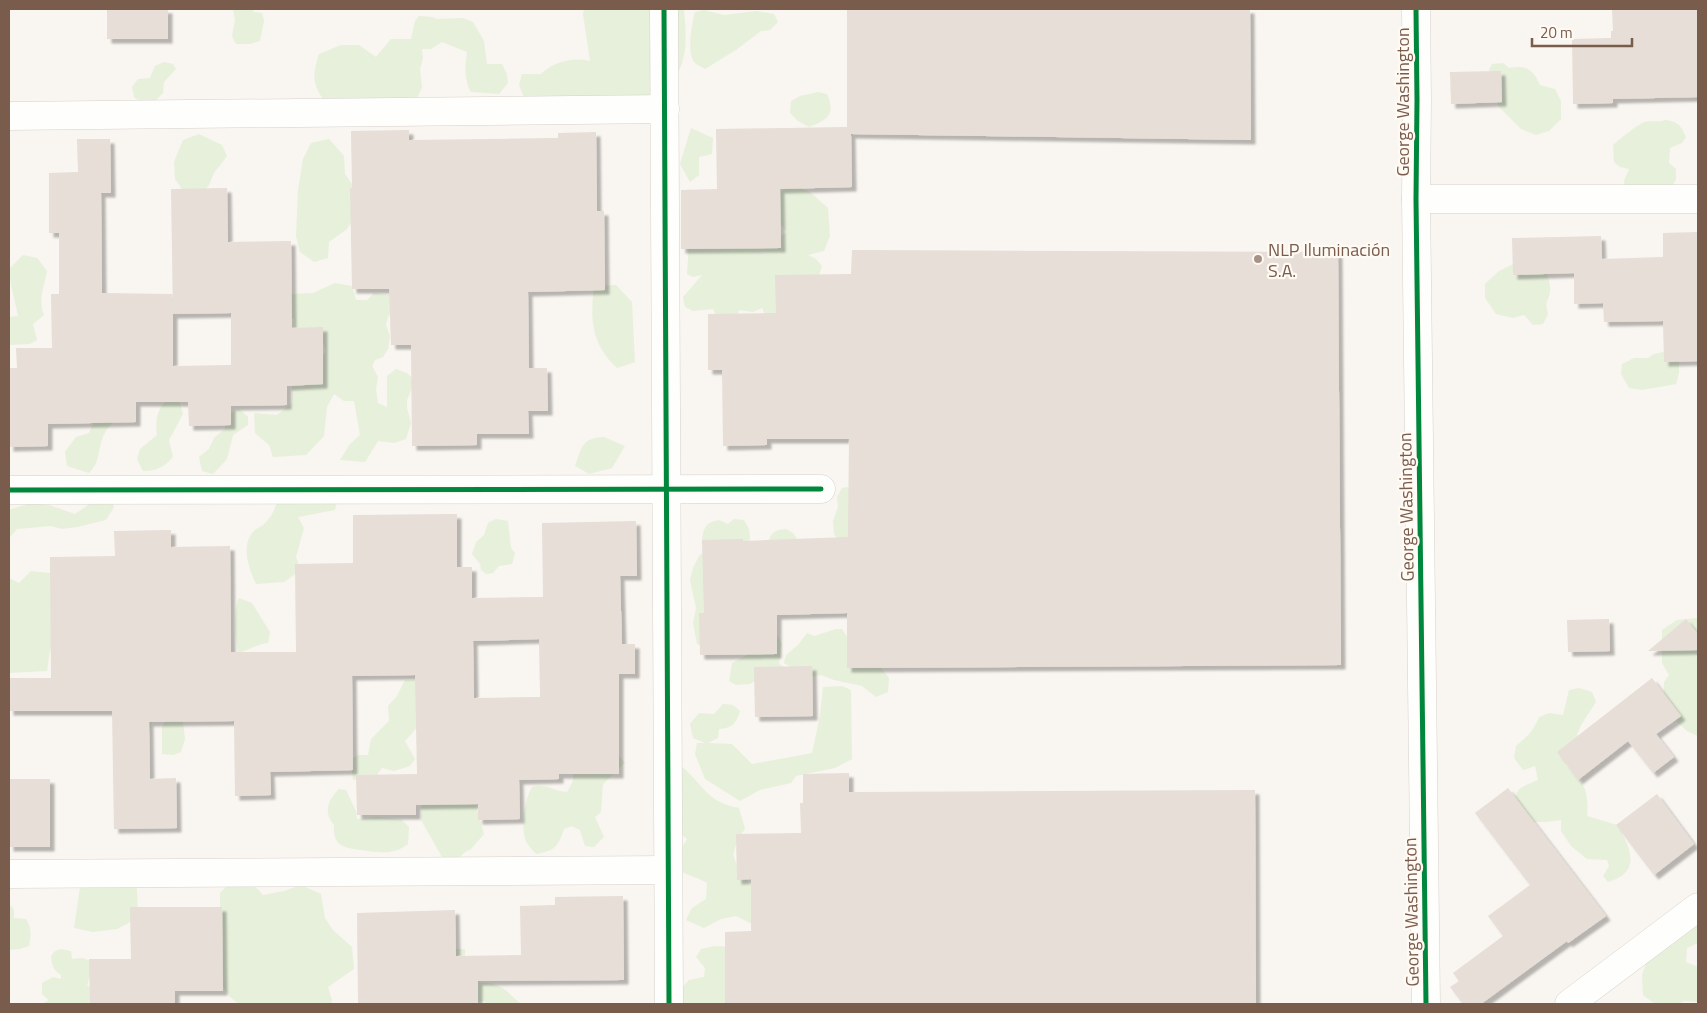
<svg xmlns="http://www.w3.org/2000/svg" width="1707" height="1013" viewBox="0 0 1707 1013" font-family="'Titillium Web',sans-serif">
<style>
.green{fill:#e7f0db}
.building{fill:#e6ded7;fill-rule:evenodd;filter:url(#shadow)}
.lines{fill:none;stroke-linecap:round;stroke-linejoin:round}
.street-casing{stroke:#d7d1cb;stroke-width:29}
.street{stroke:#fefefd;stroke-width:28}
.cycleway-casing{stroke:#fffaf3;stroke-width:8}
.cycleway{stroke:#00873e;stroke-width:5}
.poi-dot{fill:#a69286;stroke:#fffaf3;stroke-width:2}
.labels{text-anchor:middle;dominant-baseline:central;stroke-width:4.5;stroke-linejoin:round;paint-order:stroke}
.street-label{font-size:18px;fill:#7a5c4d;stroke:#fffaf3}
.poi-label{font-size:18px;fill:#7a5c4d;stroke:#fffaf3;text-anchor:start}
</style>
<defs>
<filter id="shadow"><feDropShadow dx="4.5" dy="4.5" stdDeviation="1" flood-color="#0004"/></filter>
</defs>
<rect width="100%" height="100%" fill="#f9f5f0"/>
<g class="green">
<path d="M233,9H253L254,12L262,13L264,21L260,41L250,44H236L232,36L235,20Z"/>
<path d="M584,9H684C686,34 689,59 673,81C666,91 654,100 645,109L525,100L519,85L522,74H541C555,61 573,57 590,61L583,14Z"/>
<path d="M704,10L724,15L756,11L774,14L778,22L770,30L761,31L736,50L705,69C702,67 697,65 695,63C686,53 692,24 695,12Z"/>
<path d="M419,16L432,17L437,19L463,18L473,22L484,41L487,64H502L507,74L508,83L499,94L471,92C464,79 465,67 467,52L442,42L431,49H422L423,58L420,69L422,87L416,101L329,107C313,86 311,79 319,54L341,45H359L376,57L391,39H411L415,21Z"/>
<path d="M164,62L173,64L176,69L164,82L163,93L155,101L144,104L134,97L132,87L138,79L150,78L155,66Z"/>
<path d="M1503,63L1509,68C1526,65 1533,69 1540,85L1555,89L1561,101V119L1549,131L1536,135L1521,129L1499,107L1491,87L1489,70L1492,64Z"/>
<path d="M818,92L827,94C836,115 827,120 809,127L798,121L790,113L791,101L800,96Z"/>
<path d="M1665,120C1678,121 1681,126 1686,137L1682,143L1670,148L1669,163L1676,169V179L1671,189L1625,195L1624,181L1629,169L1620,167L1614,162L1613,145C1619,140 1638,124 1645,122C1652,120 1657,123 1665,120Z"/>
<path d="M691,128L713,138L712,154L699,157V175L690,182L680,164Z"/>
<path d="M199,134L222,145L227,156L214,173L209,185L201,194L187,196L175,179L174,162L183,140Z"/>
<path d="M329,139L344,156L345,174L356,190L359,209L347,229L329,242L328,258L314,262L300,252L296,236L298,190L303,159L311,143Z"/>
<path d="M793,185L810,192L828,208L830,236L824,251L808,255L816,259L822,266L819,275L792,315L765,314L762,308L753,312L739,310L736,318L716,315L713,309L693,311L685,307L683,297L702,275L693,277L687,274L689,243L776,239L787,232L775,219L774,194Z"/>
<path d="M23,255L37,258L47,271C44,288 38,298 44,315L33,324L37,340L30,344L9,345V317L18,316C15,300 10,285 9,269Z"/>
<path d="M1513,264L1541,265C1546,273 1551,280 1550,291C1549,302 1544,299 1548,314L1543,324L1533,325L1524,315L1513,318L1496,314L1485,298V284L1499,271Z"/>
<path d="M335,283L352,286L356,300H367L374,293L390,295L396,306L388,317L386,325L390,336L388,349L383,357L375,360L372,366L378,377L376,389L378,403L387,407V376L396,369L407,373L415,381L407,400V408L411,423L406,439L394,443L378,441L365,462L340,460L350,444L360,435L354,401H344L334,394L327,407L324,436L306,455L273,457L269,445L255,433L254,413L277,415L292,403V383L326,352L320,334L314,327L300,338L295,331L294,319L280,314L279,293L293,294L313,293Z"/>
<path d="M616,285L632,302L635,362L617,368C591,344 590,319 594,286Z"/>
<path d="M1663,352L1670,354L1679,361V373L1676,384L1642,390L1629,388L1621,374L1622,364L1634,358H1648L1654,354Z"/>
<path d="M170,396H178L183,414L169,440L173,457C164,467 157,471 143,471L137,459L140,449L157,435C155,417 158,408 170,396Z"/>
<path d="M239,409L248,417V425L233,435L227,459L213,474L202,471L199,457L209,449L214,438L225,429L226,416Z"/>
<path d="M122,414C113,422 105,429 102,440C97,454 100,462 89,473L67,466L65,452L76,437L89,433L94,421Z"/>
<path d="M604,437L625,446L612,468L589,474L575,466C582,448 581,438 604,437Z"/>
<path d="M848,487L854,493L862,535L841,543L834,534L833,521L838,507L837,497L842,488Z"/>
<path d="M110,496L114,507L106,520L77,527L62,529L51,526L17,529L9,538V510L31,503L49,505L75,514L91,503Z"/>
<path d="M278,500L337,501L335,510L298,517L304,528L296,557L301,570L284,582L256,584C249,569 240,545 254,531C257,528 261,527 264,524C271,518 275,509 278,500Z"/>
<path d="M496,519L508,521L511,548L515,553L512,564L499,566L493,573L486,574L481,570L480,564L472,554L476,542L484,535L488,523Z"/>
<path d="M734,519L744,520L749,529L750,540L741,545L706,647L697,644L693,623L696,608L690,580L693,568L699,556L709,548L702,540C704,527 706,522 719,520L728,524Z"/>
<path d="M786,529L793,533L800,543H768C771,532 775,530 786,529Z"/>
<path d="M31,571L59,574L58,633L50,650L47,671L9,673V578L19,583Z"/>
<path d="M239,598L252,603L270,632L268,643C257,644 249,650 238,653C236,641 233,609 239,598Z"/>
<path d="M1698,618V736L1687,731L1663,709L1664,682L1669,675L1662,663V630L1677,620Z"/>
<path d="M836,629H842C854,650 875,658 889,678L888,692L876,697L862,686L834,680L821,675L809,677L784,663L786,655L798,645L807,633L814,636Z"/>
<path d="M767,630L778,636L782,644L779,664L790,671L758,679L750,684L736,685L729,681L732,663L747,655L751,638Z"/>
<path d="M405,680H419L421,723L405,741L415,759L410,766L394,771L382,768L376,776L353,780L350,759L359,755H368L371,739L389,721L388,706L397,696Z"/>
<path d="M842,686L851,690L852,759L835,768L796,776L791,783L760,790L740,801L705,779L695,754L697,743H705L693,738L690,724L699,713L714,714L723,704L733,705L740,711C736,723 733,728 719,729L718,738L708,743L732,744L752,764L812,753L820,716L823,687Z"/>
<path d="M1579,688L1592,692L1596,702L1581,725L1577,735L1582,743L1570,763L1565,764C1584,785 1589,787 1587,816L1617,825C1631,848 1642,872 1608,882L1603,876L1609,866L1607,860L1587,859L1571,846L1561,831V820L1547,822H1527L1516,813C1515,787 1515,790 1538,780L1535,766L1523,770L1514,758L1516,746C1526,738 1534,730 1539,717L1550,713L1563,715L1569,690Z"/>
<path d="M136,703L183,722L185,739L181,752L173,755L162,754V727L166,719L161,714L152,722L149,733Z"/>
<path d="M617,753L625,763L603,784L601,812L595,817L604,837L594,847L585,846L580,830L572,826L564,829C558,847 554,851 536,854C533,850 528,846 526,841C520,828 525,798 532,787C548,783 552,791 567,792L573,781V767Z"/>
<path d="M681,766C703,784 706,802 739,808L745,829L738,838L733,855L741,875L747,877L749,884L758,894L772,924L750,923L736,916L721,919L704,928L686,920L692,908L706,899L707,883C694,875 687,877 675,867L676,857L687,839L680,833L679,822L683,811L676,805Z"/>
<path d="M339,789L346,790L356,811L357,819L377,817L401,819L409,827L408,844C393,856 377,852 360,850C343,847 333,847 334,825C323,812 328,800 339,789Z"/>
<path d="M473,795L484,834L471,849L465,852L458,859L442,857L421,820L422,801Z"/>
<path d="M115,861L137,889L138,918L117,929L93,932L74,928L80,887Z"/>
<path d="M252,883L263,895L284,891L301,885L321,894L325,918L333,930L352,947L354,969L328,987L332,1000L331,1004H239L230,997L211,970L220,908V893L229,884Z"/>
<path d="M9,904L14,910V918L26,919C32,928 31,936 29,946L20,949L9,950Z"/>
<path d="M1698,913V943L1687,948L1686,962L1698,967V1002L1684,1001L1677,1004H1655L1643,995L1642,975L1648,958Z"/>
<path d="M715,946L733,947L841,999V1004H680L676,994L689,980L704,977L705,968L696,957L701,949Z"/>
<path d="M61,949L71,951L72,959L83,958L90,961L92,970L87,985L96,992L95,1000L91,1004H42L49,1000L42,994V983L53,977L61,979V975C53,970 52,965 51,956L55,951Z"/>
<path d="M450,949H465V957L479,971L480,982C506,985 503,989 521,1004H485V1001L465,1003Z"/>
</g>
<g class="building">
<rect x="107" y="9" width="61" height="30"/>
<path d="M847,9H1250L1251,140L851,134L852,187L780,189L781,248L681,249V190L717,189L716,129L847,127Z"/>
<path d="M1612,9H1698V97L1613,99V103L1573,104L1572,39L1611,38V31H1613Z"/>
<path d="M1501,71L1502,102L1451,104L1450,72Z"/>
<path d="M409,130V140L558,138V133L596,132L597,211H604L605,290L528,292L529,368H547L548,411H528L529,434H477V445L412,446L411,345H391L389,289H352L350,188H352L351,131Z"/>
<path d="M77,139H110L111,193H101L102,293L173,294V366L231,365V313L173,314L171,189L227,188L228,242L291,241L292,328L323,327V384L287,386V405L231,406V425L189,426L188,402H136V422L48,424V446L9,447V368H17L16,348H52L51,294H59V233H49V173L78,172Z"/>
<path d="M1698,232V361L1664,362L1663,321L1604,322L1603,303L1574,304V273L1513,275L1512,238L1601,236L1602,259L1663,257V233Z"/>
<path d="M852,250L1338,252L1341,665L847,668V613L777,615V654L700,655L699,613H704L702,540L743,539V541L848,537L849,439H767V445L723,446L722,370H708V314L776,313L775,275L851,274Z"/>
<path d="M457,514V567H472V598L543,597L542,523L636,521L637,576H620L622,644H635V674H619V774H559V779L519,780L520,819L478,820V804L416,805V815H357L356,775L417,774L415,675L352,676L353,770L270,772L271,795L235,796L234,721L149,722L150,779L176,778L177,828L114,829L112,711H9V678H51L50,557L115,556L114,531L171,530V547L230,546L231,652H296L295,564L353,563V515ZM539,639L540,697L474,698L473,641Z"/>
<path d="M1609,619L1610,651L1568,652L1567,620Z"/>
<path d="M1686,619L1698,634V650L1648,651Z"/>
<path d="M812,666L813,716L755,717L754,667Z"/>
<path d="M1652,678L1681,716L1656,734L1674,757L1653,773L1628,741L1578,780L1557,752Z"/>
<path d="M849,773V792L1255,790L1256,1004H725V932L751,931V879L737,880L736,834L801,833L800,803H803V774Z"/>
<rect x="9" y="779" width="41" height="68"/>
<path d="M1508,788L1606,916L1568,943L1567,941L1481,1004H1463L1450,987L1459,981L1453,973L1503,936L1488,916L1530,885L1475,813Z"/>
<path d="M1657,794L1694,844L1654,875L1616,825Z"/>
<path d="M623,896L624,980L478,981V1004H358L357,913L455,910L456,956L521,955L520,906L555,905V897Z"/>
<path d="M130,907H222L223,991H175V1004H90L89,959H131Z"/>
</g>
<g class="lines">
<g class="street-casing">
<g id="street">
<path d="M664,9L669,1004"/>
<path d="M1416,9L1417,100L1416,199L1426,1004"/>
<path d="M9,116L665,109"/>
<path d="M1416,199H1698"/>
<path d="M9,490L821,489"/>
<path d="M9,874L668,870"/>
<path d="M1569,1004L1698,907"/>
</g>
</g>
<use href="#street" class="street"/>
<g class="cycleway-casing">
<g id="cycleway">
<path d="M664,9L669,1004"/>
<path d="M1416,9L1417,100L1416,199L1426,1004"/>
<path d="M9,490L821,489"/>
</g>
</g>
<use href="#cycleway" class="cycleway"/>
</g>
<circle class="poi-dot" cx="1258" cy="259" r="5"/>
<g class="labels">
<g class="street-label">
<text transform="translate(1402 102) rotate(-90)">George Washington</text>
<text transform="translate(1406 507) rotate(-91)">George Washington</text>
<text transform="translate(1411 912) rotate(-91)">George Washington</text>
</g>
<g class="poi-label">
<text x="1268" y="249">NLP Iluminación<tspan x="1268" dy="21">S.A.</tspan></text>
</g>
</g>
<rect width="1707" height="1013" fill="none" stroke="#7a5c4d" stroke-width="20"/>
<path d="M1532 38v8h100v-8" fill="none" stroke="#7a5c4d" stroke-width="2.5"/>
<text x="1540" y="38" font-size="15" fill="#7a5c4d" stroke="#fffaf3" stroke-width="4" paint-order="stroke">20 m</text>
</svg>
